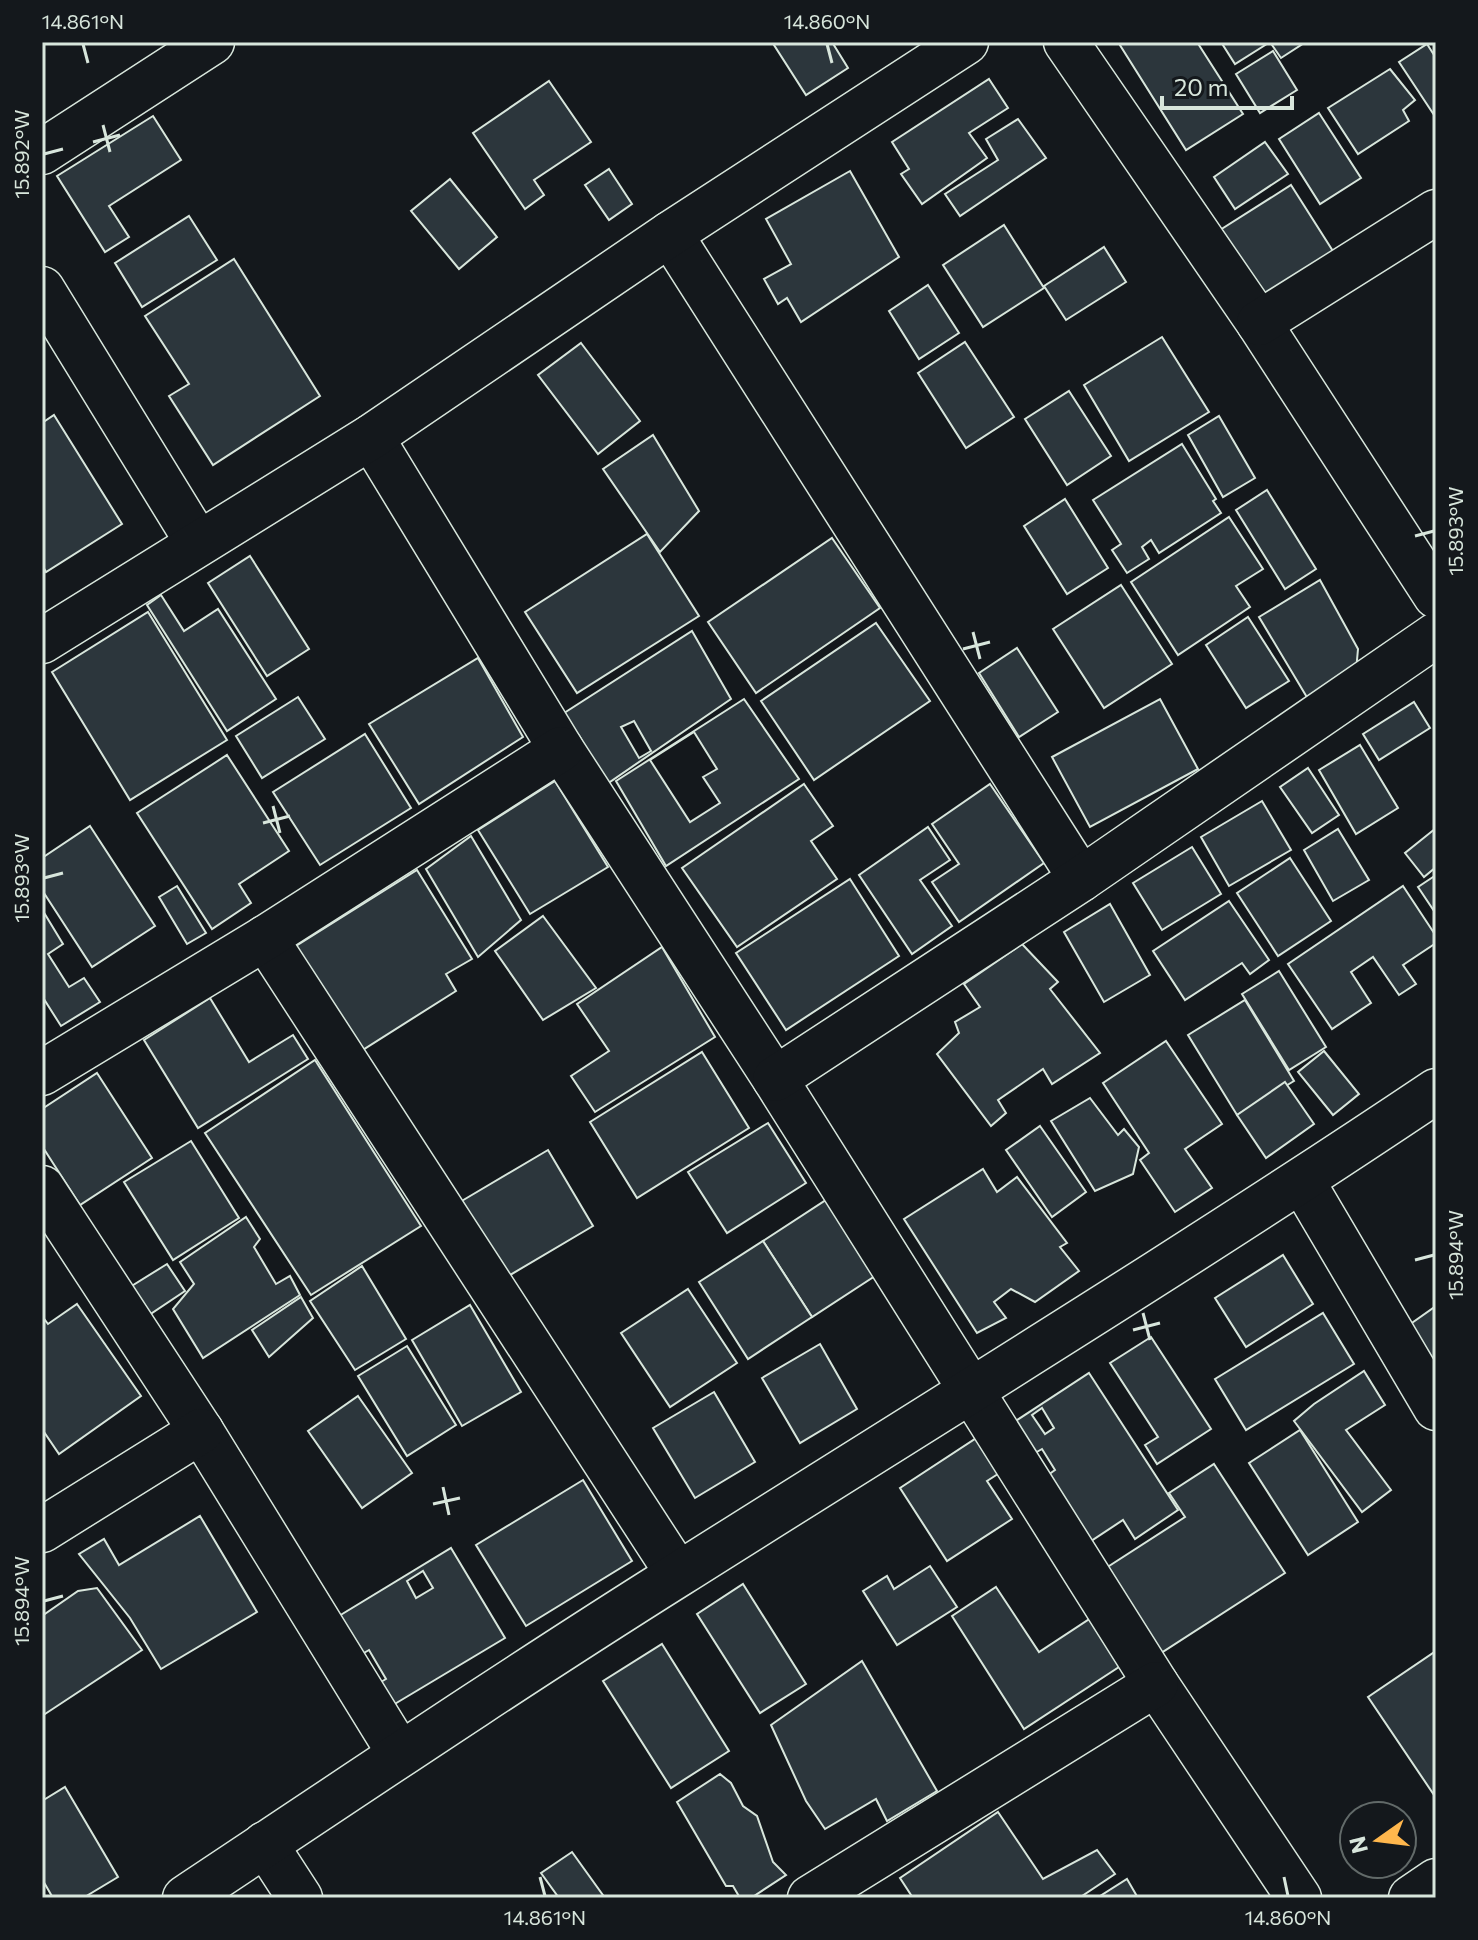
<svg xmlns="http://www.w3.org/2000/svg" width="1478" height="1940" viewBox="0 0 1478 1940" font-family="Commissioner,sans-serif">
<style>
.building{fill:#2c363c;stroke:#d8e6dc;stroke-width:2;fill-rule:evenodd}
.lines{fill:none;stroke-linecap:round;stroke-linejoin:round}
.minor-casing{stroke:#d8e6dc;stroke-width:47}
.minor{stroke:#14181c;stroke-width:44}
.ticks{fill:none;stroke:#d8e6dc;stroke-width:3}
.neatline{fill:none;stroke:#d8e6dc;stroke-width:3}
.ticks-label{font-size:20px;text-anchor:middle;fill:#d8e6dc}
</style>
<rect width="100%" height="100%" fill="#14181c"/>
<g class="building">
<path d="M779,42H832L848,68L806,95L774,45Z"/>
<path d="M1118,42H1197L1243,114L1186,150Z"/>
<path d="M1221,42H1303L1304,43L1281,58L1270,42L1235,64Z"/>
<path d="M1427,44L1436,58V118L1399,62Z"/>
<path d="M1273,51L1297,90L1260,113L1236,74Z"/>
<path d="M1390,69L1415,100L1403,110L1409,121L1358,154L1328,108Z"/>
<path d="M989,79L1008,108L969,133L987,158L922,204L901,174L909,169L892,142Z"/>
<path d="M549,81L591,142L534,180L544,195L525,209L473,133Z"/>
<path d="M1319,113L1361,178L1320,204L1279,139Z"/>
<path d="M153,116L181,160L109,206L129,237L105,252L57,176Z"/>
<path d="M1018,119L1046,158L960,216L945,194L998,160L986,139Z"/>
<path d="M1265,142L1288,174L1235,209L1214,177Z"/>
<path d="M609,169L632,204L609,220L585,185Z"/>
<path d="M850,171L899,257L801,322L787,298L778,304L764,279L791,264L766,219Z"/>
<path d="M450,179L497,237L459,269L411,211Z"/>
<path d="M1291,185L1338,259L1268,303L1220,230Z"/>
<path d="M189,216L217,260L142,307L115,263Z"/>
<path d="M1004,225L1044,288L983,327L943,265Z"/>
<path d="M1104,247L1126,282L1066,320L1044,286Z"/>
<path d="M234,259L320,396L213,465L169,396L189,384L145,316Z"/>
<path d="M928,285L959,333L919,359L889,311Z"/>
<path d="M1162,337L1209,412L1129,461L1084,385Z"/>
<path d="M965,342L1014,417L966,448L918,373Z"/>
<path d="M581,343L640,421L598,454L538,375Z"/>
<path d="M1069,391L1111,456L1067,485L1025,419Z"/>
<path d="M54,415L122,524L46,572L42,565V423Z"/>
<path d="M1219,416L1255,478L1223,497L1188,435Z"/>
<path d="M653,435L699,511L660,552L603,469Z"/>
<path d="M1182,444L1216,499L1213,501L1221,513L1159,553L1151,540L1142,547L1149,559L1127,573L1112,550L1121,544L1093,500Z"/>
<path d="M1267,490L1316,569L1285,589L1236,510Z"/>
<path d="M1065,499L1108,568L1067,594L1024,526Z"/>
<path d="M1229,517L1263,569L1236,586L1250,607L1178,655L1131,582Z"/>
<path d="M647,534L699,616L577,693L525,612Z"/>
<path d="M832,538L880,608L756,693L708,622Z"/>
<path d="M250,556L309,649L267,676L208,583Z"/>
<path d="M1320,580L1358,649L1356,671L1311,704L1259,617Z"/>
<path d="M1121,585L1172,664L1104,708L1053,629Z"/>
<path d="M161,595L184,631L218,609L276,699L227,731L147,605Z"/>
<path d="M148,612L227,740L130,800L52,672Z"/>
<path d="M1248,617L1289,681L1246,708L1206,645Z"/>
<path d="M876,623L930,701L814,780L761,701Z"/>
<path d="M692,631L731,699L604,786L561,715ZM634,721L651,751L639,758L621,727Z"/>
<path d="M1017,648L1058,712L1019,737L979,673Z"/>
<path d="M478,658L523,737L419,804L369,724Z"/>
<path d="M298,697L325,739L262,778L236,736Z"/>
<path d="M744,699L799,779L666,866L616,781ZM694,732L717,769L703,777L720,803L690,822L650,760Z"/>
<path d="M1160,699L1198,769L1090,827L1052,757Z"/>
<path d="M1414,702L1430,728L1379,760L1363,734Z"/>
<path d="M365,734L411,808L320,865L273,792Z"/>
<path d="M1360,745L1398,808L1356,834L1319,770Z"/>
<path d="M227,755L289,851L239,884L251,903L212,929L137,813Z"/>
<path d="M1308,768L1339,815L1312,833L1280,787Z"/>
<path d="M555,781L608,867L530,914L478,830Z"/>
<path d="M804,784L833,826L811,841L837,879L737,947L682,868Z"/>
<path d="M990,784L1044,863L959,922L932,882L959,864L932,824Z"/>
<path d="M1262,801L1291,850L1229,886L1201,837Z"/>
<path d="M90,826L155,926L92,967L42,890V858Z"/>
<path d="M928,827L950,860L920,880L952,926L912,954L859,875Z"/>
<path d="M1436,828V867L1424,877L1405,853Z"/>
<path d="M1338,829L1369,880L1333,901L1304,850Z"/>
<path d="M471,836L521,920L478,957L426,869Z"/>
<path d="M1192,847L1221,894L1162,930L1133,883Z"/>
<path d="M1290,858L1331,921L1278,956L1237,893Z"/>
<path d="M417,870L472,959L446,974L456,991L361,1051L296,946Z"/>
<path d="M1436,875V914L1418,887Z"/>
<path d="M850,879L899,956L786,1030L736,953Z"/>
<path d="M177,886L206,933L187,944L159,897Z"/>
<path d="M1403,886L1436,936V943L1403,965L1416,984L1399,995L1373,957L1351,972L1371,1003L1332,1029L1288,964Z"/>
<path d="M1229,901L1269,960L1250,974L1242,963L1185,1000L1153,951Z"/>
<path d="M1110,904L1150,975L1104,1002L1064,932Z"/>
<path d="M43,911L63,944L48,954L69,987L84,978L100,1002L61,1026L42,996Z"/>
<path d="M543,916L596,988L543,1020L495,951Z"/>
<path d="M1022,944L1058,982L1050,989L1100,1053L1052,1084L1043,1069L998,1100L1006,1113L991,1126L937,1054L959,1033L955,1022L980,1007L964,984Z"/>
<path d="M662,947L715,1037L595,1112L571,1076L609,1051L577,1004Z"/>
<path d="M1279,971L1326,1047L1289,1070L1242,994Z"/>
<path d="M210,998L249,1062L293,1035L308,1059L198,1128L144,1040Z"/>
<path d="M1245,1000L1294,1081L1237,1115L1188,1035Z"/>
<path d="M1166,1041L1222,1124L1185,1149L1212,1188L1175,1212L1140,1160L1149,1153L1103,1083Z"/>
<path d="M1324,1051L1359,1094L1333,1115L1298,1072Z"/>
<path d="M702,1052L749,1128L637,1198L590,1122Z"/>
<path d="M315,1060L421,1226L311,1295L205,1133Z"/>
<path d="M97,1073L152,1158L80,1205L42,1146V1109Z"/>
<path d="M1285,1082L1314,1124L1266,1158L1237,1115Z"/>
<path d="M1090,1098L1118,1135L1124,1129L1139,1147L1133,1174L1095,1191L1051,1121Z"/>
<path d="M768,1123L806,1183L727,1233L688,1172Z"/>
<path d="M1040,1126L1086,1192L1052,1217L1006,1150Z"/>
<path d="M191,1141L239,1218L173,1260L124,1182Z"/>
<path d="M548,1150L593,1226L505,1278L460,1202Z"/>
<path d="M983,1169L997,1192L1017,1177L1067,1243L1060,1247L1079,1271L1035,1302L1011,1289L994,1302L1006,1318L977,1333L904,1219Z"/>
<path d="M826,1200L875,1276L812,1317L763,1241Z"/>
<path d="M246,1217L260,1239L254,1247L276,1284L290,1276L300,1295L203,1358L173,1309L194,1284L180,1262Z"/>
<path d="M763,1241L812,1317L748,1359L699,1282Z"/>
<path d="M1283,1255L1313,1304L1246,1347L1215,1298Z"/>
<path d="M167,1264L185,1291L140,1321L122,1292Z"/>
<path d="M362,1266L406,1339L355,1370L310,1301Z"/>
<path d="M688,1289L737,1363L670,1407L621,1333Z"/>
<path d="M301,1297L313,1318L269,1357L252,1330Z"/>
<path d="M77,1304L141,1396L59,1454L42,1429V1316L48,1324Z"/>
<path d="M470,1305L521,1392L462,1426L412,1340Z"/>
<path d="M1436,1306V1367L1409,1325Z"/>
<path d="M1323,1313L1354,1364L1246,1430L1215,1379Z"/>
<path d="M1151,1337L1211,1429L1157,1464L1145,1445L1158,1437L1110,1363Z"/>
<path d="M820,1344L857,1409L800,1443L762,1378Z"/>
<path d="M407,1346L456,1425L407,1456L358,1376Z"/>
<path d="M1364,1371L1385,1405L1346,1430L1391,1490L1362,1512L1294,1421L1314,1404Z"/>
<path d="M1089,1373L1178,1510L1135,1539L1123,1520L1091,1541L1048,1475L1055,1470L1042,1449L1035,1453L1014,1422ZM1042,1408L1054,1428L1045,1434L1032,1415Z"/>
<path d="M714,1392L755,1462L695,1498L653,1428Z"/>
<path d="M358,1396L412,1473L362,1508L308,1431Z"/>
<path d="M1300,1430L1358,1522L1308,1555L1249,1463Z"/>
<path d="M978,1437L1001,1472L987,1481L1012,1519L947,1561L900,1488Z"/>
<path d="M1214,1464L1285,1573L1161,1653L1106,1568L1185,1517L1169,1493Z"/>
<path d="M583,1480L632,1561L526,1626L476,1545Z"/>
<path d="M200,1516L257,1612L161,1669L130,1618L79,1554L104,1539L119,1565Z"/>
<path d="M451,1548L505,1638L388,1708L374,1686L386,1679L369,1650L357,1657L334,1619ZM423,1571L433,1588L416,1598L407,1581Z"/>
<path d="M930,1566L957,1607L897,1645L863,1591L887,1576L894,1589Z"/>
<path d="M743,1584L806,1684L760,1713L697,1614Z"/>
<path d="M996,1587L1039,1652L1091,1618L1122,1665L1024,1729L952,1616Z"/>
<path d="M97,1588L142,1650L42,1716V1616L78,1591Z"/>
<path d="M662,1644L729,1751L671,1788L603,1681Z"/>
<path d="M1436,1651V1798L1368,1697Z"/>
<path d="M862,1661L937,1791L887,1821L876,1799L825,1829L806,1801L771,1725Z"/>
<path d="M720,1774L731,1783L743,1806L757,1816L773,1862L786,1875L751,1898H740L733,1886H726L677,1802Z"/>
<path d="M65,1787L118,1877L83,1898H53L42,1879V1801Z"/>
<path d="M998,1812L1043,1879L1097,1850L1115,1874L1079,1898H913L900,1878Z"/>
<path d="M572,1852L605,1898H559L541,1873Z"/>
<path d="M1127,1879L1138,1898H1097Z"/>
</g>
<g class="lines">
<g class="minor-casing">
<g id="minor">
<path d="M1066,42L1259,323L1436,596"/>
<path d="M42,152L212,42"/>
<path d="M670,234L1081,879"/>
<path d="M42,289L198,543"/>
<path d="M1259,323L1436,212"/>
<path d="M371,437L561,749L775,1079L1156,1684L1299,1898"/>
<path d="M42,641L371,437L670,234L966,42"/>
<path d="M265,938L678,1574"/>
<path d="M42,1073L265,938L561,749"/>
<path d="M775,1079L1081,879L1436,635"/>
<path d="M1302,1181L1436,1408"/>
<path d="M42,1188L201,1431L400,1754"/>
<path d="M42,1530L201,1431"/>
<path d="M265,1844L300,1898"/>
<path d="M185,1898C349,1789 512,1679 679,1574C932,1414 1187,1258 1436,1091"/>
<path d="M810,1898L1156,1684"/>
<path d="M1411,1898L1436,1881"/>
</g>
</g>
<use href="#minor" class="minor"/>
</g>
<path class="ticks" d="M83,44L88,63M827,44L832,63M103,125L110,152M93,142L120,135M44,154L63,149M1415,536L1434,531M973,632L980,659M963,649L990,642M273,806L280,833M263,823L290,816M44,878L63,873M1415,1260L1434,1255M1143,1313L1150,1340M1133,1330L1160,1323M443,1487L449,1515M433,1504L460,1498M44,1601L63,1596M540,1877L545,1896M1284,1877L1288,1896"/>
<rect width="1478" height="1940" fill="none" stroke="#14181c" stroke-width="88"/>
<g transform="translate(1378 1840) rotate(256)"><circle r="38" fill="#14181c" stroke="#626a69" stroke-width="2"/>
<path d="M0-6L14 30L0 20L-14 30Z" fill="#ffb74d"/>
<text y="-12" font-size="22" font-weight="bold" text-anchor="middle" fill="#d8e6dc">N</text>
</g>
<path d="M1162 96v12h130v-12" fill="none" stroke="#d8e6dc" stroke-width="4"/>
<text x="1174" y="96" font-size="24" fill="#d8e6dc" stroke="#14181c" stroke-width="6" paint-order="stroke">20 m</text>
<rect x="44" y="44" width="1390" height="1852" class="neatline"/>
<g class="ticks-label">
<text x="83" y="29">14.861°N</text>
<text x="827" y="29">14.860°N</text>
<text transform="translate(22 154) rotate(-90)" y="7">15.892°W</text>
<text transform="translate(1456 531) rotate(-90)" y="7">15.893°W</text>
<text transform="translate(22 878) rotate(-90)" y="7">15.893°W</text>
<text transform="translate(1456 1255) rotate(-90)" y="7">15.894°W</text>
<text transform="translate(22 1601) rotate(-90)" y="7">15.894°W</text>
<text x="545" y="1925">14.861°N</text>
<text x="1288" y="1925">14.860°N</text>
</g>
</svg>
